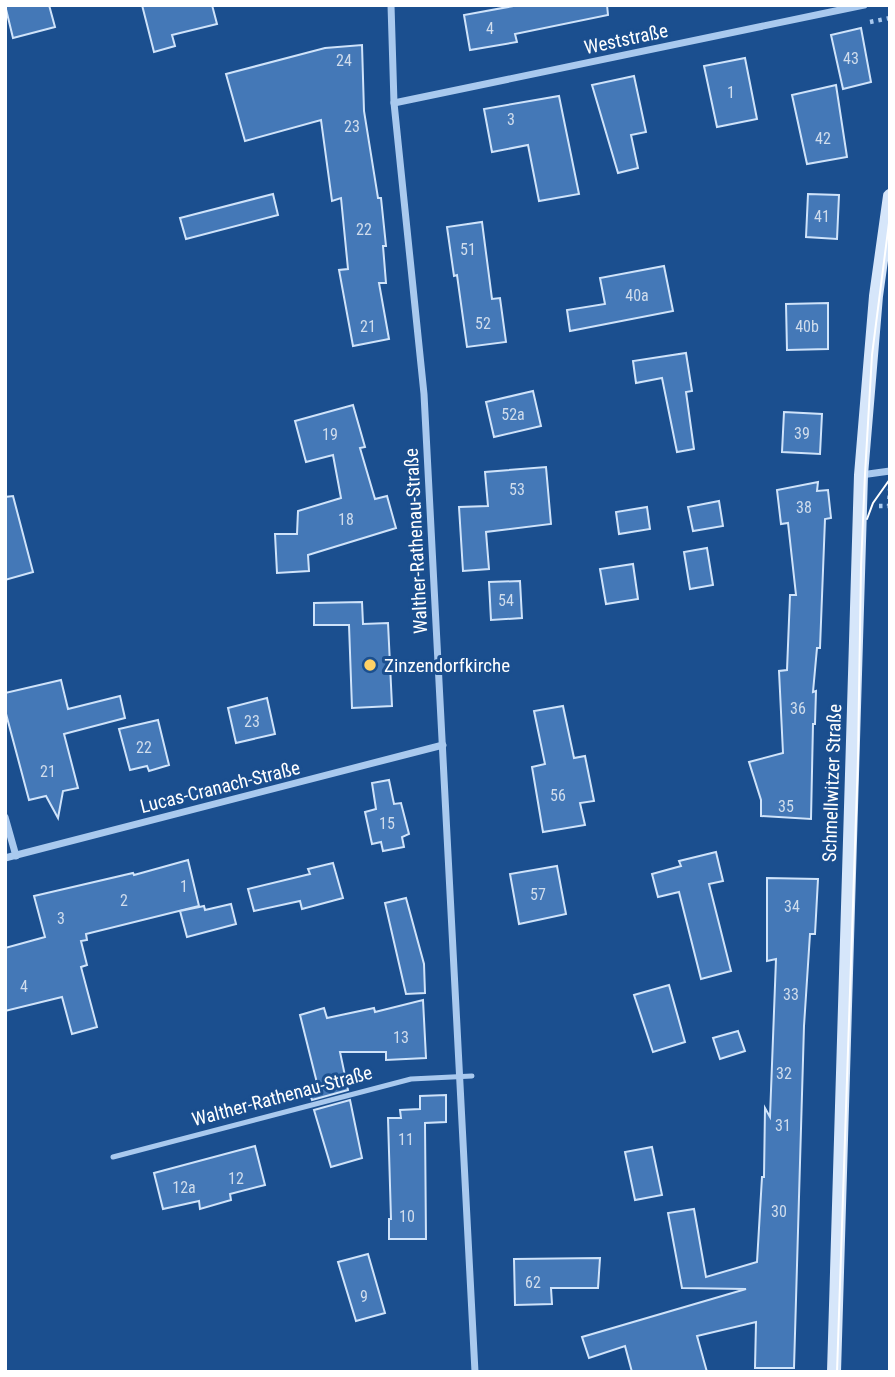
<svg xmlns="http://www.w3.org/2000/svg" width="895" height="1377" viewBox="0 0 895 1377" font-family="'Roboto Condensed',sans-serif">
<style>
.building{fill:#4478b7;stroke:#cfe3fa;stroke-width:2}
.lines{fill:none;stroke-linecap:round;stroke-linejoin:round}
.path{stroke:#a9c9ee;stroke-width:4.5;stroke-dasharray:3.5 5;stroke-linecap:butt}
.lane{stroke:#a9c9ee;stroke-width:5}
.street{stroke:#a9c9ee;stroke-width:7}
.secondary{stroke:#d6e6fa;stroke-width:14}
.tram{stroke:#fff;stroke-width:2}
.poi-dot{fill:#ffd166;stroke:#1b4f8f;stroke-width:2.5}
.labels{text-anchor:middle;dominant-baseline:central;stroke-width:6;stroke-linejoin:round;paint-order:stroke}
.number-label{font-size:16px;fill:#d0dded}
.street-label{font-size:19px;fill:#fff;stroke:#1b4f8f}
.poi-label{font-size:19px;fill:#fff;stroke:#1b4f8f;text-anchor:start}
</style>
<rect width="100%" height="100%" fill="#1b4f8f"/>
<g class="building">
<path d="M5,5H49L55,27L13,38Z"/>
<path d="M142,5H212L217,24L172,35L175,46L154,52Z"/>
<path d="M519,5H607L608,15L515,34L517,42L470,50L464,15Z"/>
<path d="M861,28L871,82L843,89L831,35Z"/>
<path d="M362,45L364,111L378,198H381L386,246H383L386,283H379L389,339L353,346L339,270L348,269L341,198L332,201L321,120L245,141L226,74L325,48Z"/>
<path d="M745,58L757,119L717,127L704,66Z"/>
<path d="M634,76L646,132L631,135L638,168L618,173L592,85Z"/>
<path d="M836,85L847,157L807,164L792,95Z"/>
<path d="M559,96L579,194L539,201L528,145L492,152L484,109Z"/>
<path d="M273,194L278,215L186,239L180,218Z"/>
<path d="M808,194L839,195L837,239L806,237Z"/>
<path d="M482,222L492,299L500,298L506,342L467,347L457,275L454,276L447,227Z"/>
<path d="M664,266L673,311L570,331L567,310L605,304L600,278Z"/>
<path d="M828,303V349L787,350L786,304Z"/>
<path d="M686,353L692,391L686,392L694,449L677,452L662,378L636,383L633,361Z"/>
<path d="M533,391L541,426L494,437L486,402Z"/>
<path d="M353,405L365,447L360,448L375,499L387,496L396,528L308,555L309,571L277,573L275,534H297L298,511L341,498L333,455L306,462L295,421Z"/>
<path d="M784,412L822,414L820,454L782,452Z"/>
<path d="M546,467L551,524L486,532L489,569L463,571L459,507L488,506L485,472Z"/>
<path d="M818,482L817,491L828,490L831,518L825,519L820,648H817L813,692L816,691L815,724H813L811,819L761,816V800L749,762L783,753L779,671L787,670L790,595H796L788,523L781,524L777,490Z"/>
<path d="M13,496L33,572L5,580V497Z"/>
<path d="M719,501L723,526L693,531L688,507Z"/>
<path d="M647,507L650,529L619,534L616,512Z"/>
<path d="M707,548L713,585L690,589L684,552Z"/>
<path d="M633,564L638,599L606,604L600,569Z"/>
<path d="M520,581L522,618L491,620L489,582Z"/>
<path d="M362,602L363,624L388,623L392,706L352,708L349,625H314V603Z"/>
<path d="M61,680L68,709L120,696L125,718L64,734L78,788L63,791L58,818L46,796L29,800L5,710V693Z"/>
<path d="M267,698L275,734L236,743L228,708Z"/>
<path d="M563,706L574,758L585,756L594,801L580,803L585,825L543,832L532,767L545,764L534,711Z"/>
<path d="M158,720L169,765L149,771L147,766L130,770L119,729Z"/>
<path d="M389,780L394,804L401,803L409,834L402,837L404,847L383,851L381,842L372,844L365,812L376,809L372,783Z"/>
<path d="M716,852L723,881L709,884L731,971L701,979L679,892L658,897L652,874L681,866L679,861Z"/>
<path d="M188,860L199,906L86,934L87,940L81,941L87,965L81,967L97,1027L72,1034L62,997L5,1011V948L45,937L34,896L133,873L134,875Z"/>
<path d="M333,863L343,898L302,909L300,901L254,911L248,889L310,874L308,869Z"/>
<path d="M557,866L566,914L519,924L510,874Z"/>
<path d="M767,878L818,879L815,934H810L804,1026L794,1368H755L756,1322L697,1336L707,1372H632L625,1346L589,1358L582,1337L746,1289L682,1288L668,1213L694,1209L706,1277L757,1262L762,1177H764L765,1108L770,1117L776,959L767,961Z"/>
<path d="M406,898L424,964L425,993L406,994L385,903Z"/>
<path d="M231,904L236,924L187,937L180,911L204,906L205,910Z"/>
<path d="M669,985L685,1042L653,1052L634,995Z"/>
<path d="M423,1000L426,1058L386,1060V1052H340L348,1090L312,1100L307,1085L317,1083L300,1015L324,1008L327,1018L374,1008L375,1012Z"/>
<path d="M738,1031L745,1051L720,1059L713,1038Z"/>
<path d="M446,1095V1122L425,1123L426,1239H389V1219H391L388,1118H401L400,1110L420,1109V1096Z"/>
<path d="M350,1100L362,1158L331,1167L314,1110Z"/>
<path d="M255,1146L265,1185L230,1194L231,1200L200,1209L199,1201L163,1209L154,1173Z"/>
<path d="M652,1147L662,1195L635,1200L625,1152Z"/>
<path d="M368,1254L385,1313L356,1321L338,1262Z"/>
<path d="M600,1258L598,1288H551L552,1304L515,1305L514,1259Z"/>
</g>
<g class="lines">
<g class="path">
<path d="M870,22L890,18"/>
<path d="M879,506H889L890,489"/>
</g>
<path class="lane" d="M113,1157L411,1079L472,1076"/>
<g class="street">
<path d="M391,5L394,103L424,394L475,1372"/>
<path d="M394,103L864,5"/>
<path d="M861,475L890,471"/>
<path d="M5,817L16,856"/>
<path d="M5,858L443,745"/>
</g>
<path class="secondary" d="M834,1372L861,475L876,296L890,196"/>
<g class="tram">
<path d="M867,519L873,503L890,479"/>
<path d="M837,1372L858,758L861,567L865,474L872,355L890,215"/>
</g>
</g>
<circle class="poi-dot" cx="370" cy="665" r="7"/>
<g class="labels">
<g class="number-label">
<text x="490" y="28">4</text>
<text x="851" y="58">43</text>
<text x="344" y="60">24</text>
<text x="731" y="92">1</text>
<text x="511" y="119">3</text>
<text x="352" y="126">23</text>
<text x="823" y="138">42</text>
<text x="822" y="216">41</text>
<text x="364" y="229">22</text>
<text x="468" y="249">51</text>
<text x="637" y="295">40a</text>
<text x="483" y="323">52</text>
<text x="368" y="326">21</text>
<text x="807" y="326">40b</text>
<text x="513" y="414">52a</text>
<text x="802" y="433">39</text>
<text x="330" y="434">19</text>
<text x="517" y="489">53</text>
<text x="804" y="507">38</text>
<text x="346" y="519">18</text>
<text x="506" y="600">54</text>
<text x="798" y="708">36</text>
<text x="252" y="721">23</text>
<text x="144" y="747">22</text>
<text x="48" y="771">21</text>
<text x="558" y="795">56</text>
<text x="786" y="806">35</text>
<text x="387" y="823">15</text>
<text x="184" y="886">1</text>
<text x="538" y="894">57</text>
<text x="124" y="900">2</text>
<text x="792" y="906">34</text>
<text x="61" y="918">3</text>
<text x="24" y="986">4</text>
<text x="791" y="994">33</text>
<text x="401" y="1037">13</text>
<text x="784" y="1073">32</text>
<text x="783" y="1125">31</text>
<text x="406" y="1139">11</text>
<text x="236" y="1178">12</text>
<text x="184" y="1187">12a</text>
<text x="779" y="1211">30</text>
<text x="407" y="1216">10</text>
<text x="533" y="1282">62</text>
<text x="364" y="1296">9</text>
</g>
<g class="street-label">
<text transform="translate(626 39) rotate(-12)">Weststraße</text>
<text transform="translate(416 541) rotate(-93)">Walther-Rathenau-Straße</text>
<text transform="translate(832 783) rotate(-88)">Schmellwitzer Straße</text>
<text transform="translate(220 787) rotate(-14)">Lucas-Cranach-Straße</text>
<text transform="translate(282 1096) rotate(-15)">Walther-Rathenau-Straße</text>
</g>
<g class="poi-label">
<text x="384" y="665">Zinzendorfkirche</text>
</g>
</g>
<rect width="895" height="1377" fill="none" stroke="#ffffff" stroke-width="14"/>
</svg>
